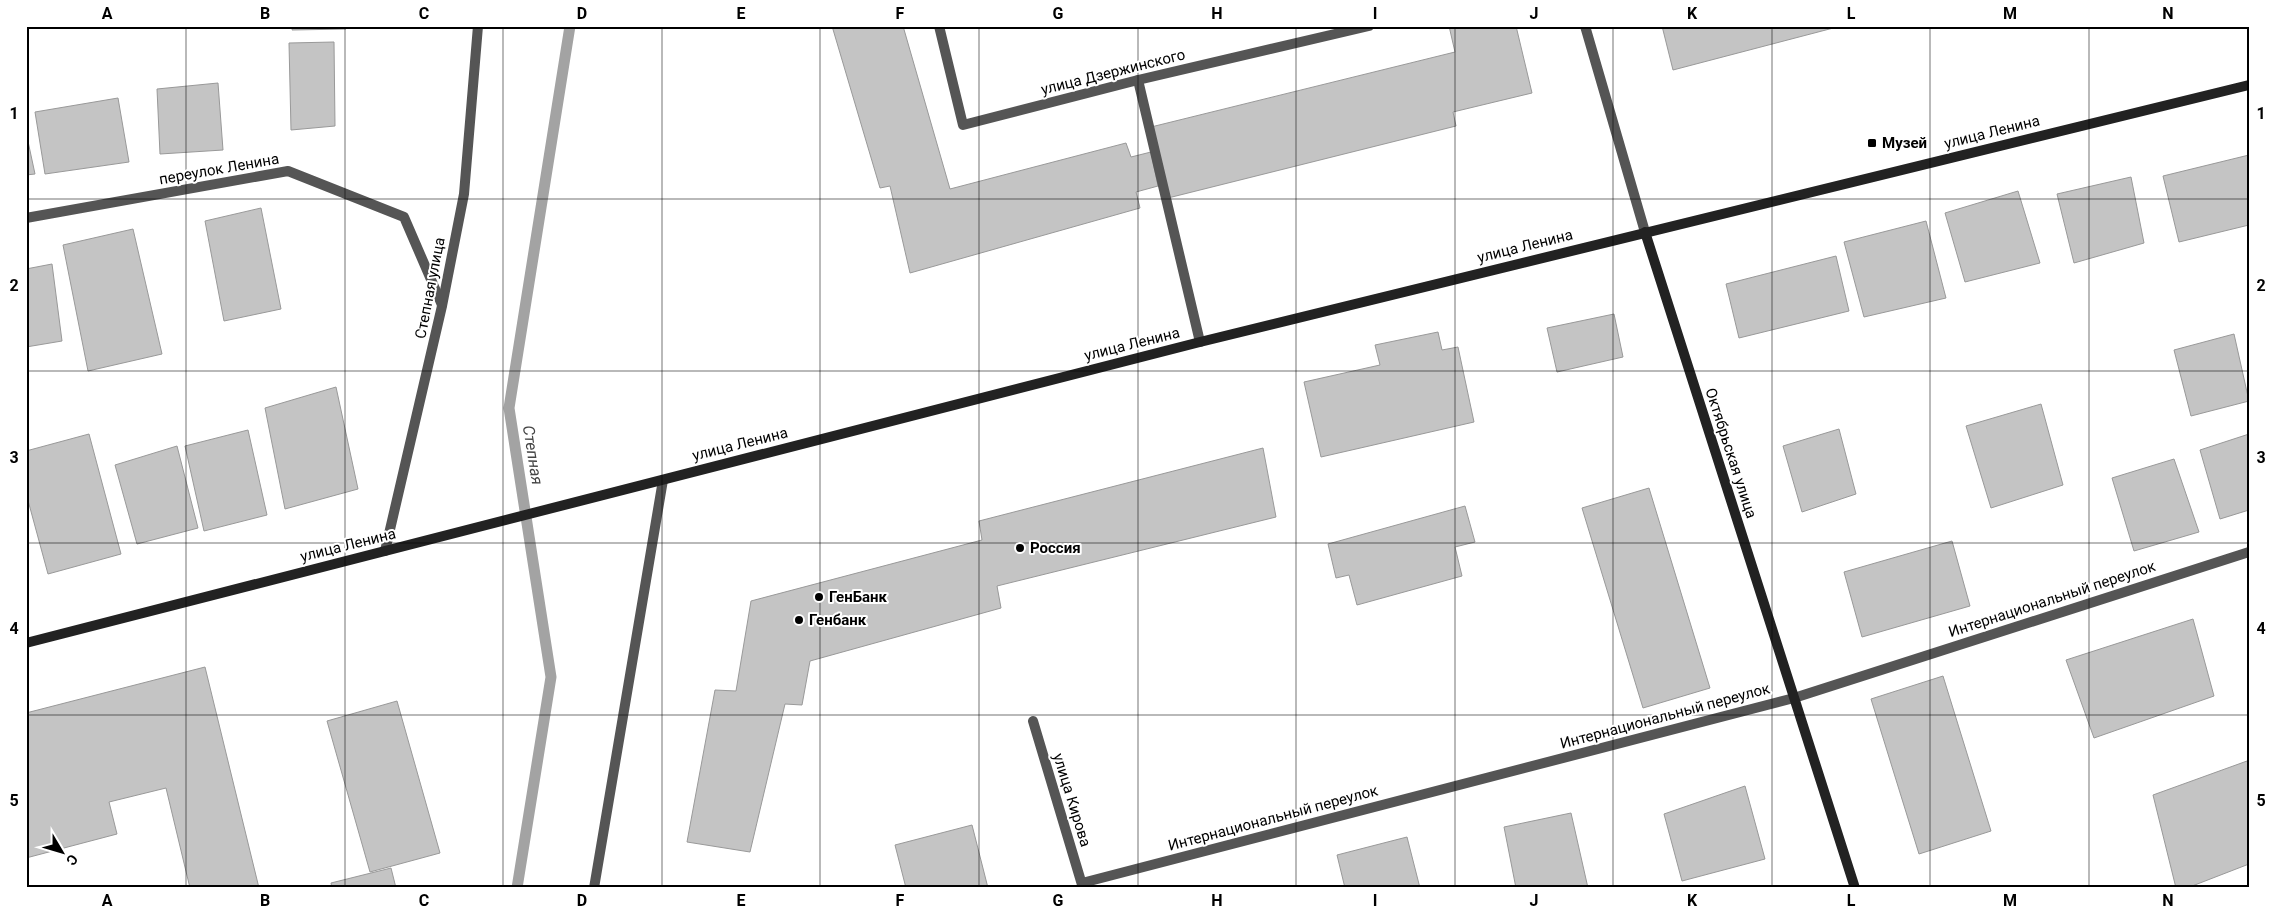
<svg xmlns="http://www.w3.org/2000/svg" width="2275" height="914" viewBox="0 0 2275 914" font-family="Roboto,sans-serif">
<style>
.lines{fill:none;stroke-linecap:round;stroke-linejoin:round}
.stream{stroke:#a3a3a3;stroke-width:11}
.building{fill:#c4c4c4;stroke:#999}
.service{stroke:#555;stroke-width:10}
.minor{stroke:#555;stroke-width:10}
.secondary{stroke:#222;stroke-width:10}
.grid{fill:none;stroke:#000;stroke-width:1;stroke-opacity:0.55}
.poi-dot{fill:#000;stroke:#fff;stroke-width:2}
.labels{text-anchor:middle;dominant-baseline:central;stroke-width:4;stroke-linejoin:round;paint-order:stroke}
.street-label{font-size:15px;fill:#000;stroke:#fff}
.poi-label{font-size:15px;font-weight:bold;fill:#000;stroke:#fff;text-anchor:start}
.water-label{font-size:16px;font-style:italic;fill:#444;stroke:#fff}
.neatline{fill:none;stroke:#000;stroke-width:2}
.grid-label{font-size:16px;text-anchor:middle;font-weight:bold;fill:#000}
</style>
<rect width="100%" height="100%" fill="#fff"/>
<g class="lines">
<path class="stream" d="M517,888L551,677L509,408L570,26"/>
</g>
<g class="building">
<path d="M293,26H346V29L292,30Z"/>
<path d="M832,26H903L950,189L1126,143L1131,157L1151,152L1158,186L1136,192L1140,208L910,273L890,186L880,188Z"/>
<path d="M1449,26H1516L1532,93L1453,112L1456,126L1168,198L1151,127L1455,52Z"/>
<path d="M1662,26H1841L1673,70Z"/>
<path d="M334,42L335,126L291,130L289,43Z"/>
<path d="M218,83L223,150L160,154L157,89Z"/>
<path d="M118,98L129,162L45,174L35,112Z"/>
<path d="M26,132L35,174L26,175Z"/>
<path d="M2249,155V225L2179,242L2163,176Z"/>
<path d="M2131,177L2144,243L2074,263L2057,194Z"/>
<path d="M2018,191L2040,263L1965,282L1945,213Z"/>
<path d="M261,208L281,309L224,321L205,221Z"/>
<path d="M1926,221L1946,298L1864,317L1844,242Z"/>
<path d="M133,229L162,354L88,371L63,245Z"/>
<path d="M1836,256L1849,311L1739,338L1726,284Z"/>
<path d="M52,264L62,341L26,347V269Z"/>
<path d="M1614,314L1623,357L1557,372L1547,328Z"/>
<path d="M1438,332L1442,350L1458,347L1474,422L1321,457L1304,382L1380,365L1375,345Z"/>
<path d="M2234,334L2249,401L2191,416L2174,350Z"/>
<path d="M336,387L358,489L285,509L265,408Z"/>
<path d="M2041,404L2063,485L1991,508L1966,426Z"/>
<path d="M1839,429L1856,494L1802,512L1783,446Z"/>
<path d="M248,430L267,515L204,531L185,446Z"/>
<path d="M89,434L121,554L48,574L26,493V451Z"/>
<path d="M2249,434V510L2220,519L2200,450Z"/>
<path d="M177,446L198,528L137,544L115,465Z"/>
<path d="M1263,448L1276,517L997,586L1001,608L810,661L802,705L785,704L750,852L687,842L715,690L736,691L751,601L982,540L979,521Z"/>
<path d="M2174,459L2199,532L2134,551L2112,478Z"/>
<path d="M1649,488L1710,688L1643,708L1582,508Z"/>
<path d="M1465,506L1475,542L1455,547L1462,576L1357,605L1349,575L1336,578L1328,544Z"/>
<path d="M1952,541L1970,606L1862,637L1844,572Z"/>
<path d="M2193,619L2214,696L2094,738L2066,660Z"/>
<path d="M205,667L259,888H190L166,788L109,802L117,834L26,858V713Z"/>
<path d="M1943,676L1991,831L1919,854L1871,699Z"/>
<path d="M397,701L440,853L370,872L327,721Z"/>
<path d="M2247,761L2249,768V864L2187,888H2176L2153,795Z"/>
<path d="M1745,786L1765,859L1682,881L1664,814Z"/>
<path d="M1571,813L1588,888H1516L1504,827Z"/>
<path d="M972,825L988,888H906L895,845Z"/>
<path d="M1407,837L1420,888H1345L1337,855Z"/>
<path d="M391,868L396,888H332L331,883Z"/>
</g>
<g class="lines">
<g class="service">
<path d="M1138,80L1200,342"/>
<path d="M594,888L663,480"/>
</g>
<g class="minor">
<path d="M939,26L963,125L1138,80L1369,26"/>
<path d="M1585,26L1645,232"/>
<path d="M26,218L288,171L404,217L442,305"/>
<path d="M385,551L442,306L464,194L478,26"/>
<path d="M1033,721L1083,888"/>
<path d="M1082,883L1794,698L2249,552"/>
</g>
<g class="secondary">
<path d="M1645,232L1855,888"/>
<path d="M26,643L1200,342L2249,85"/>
</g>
</g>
<path class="grid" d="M186,26V888M345,26V888M503,26V888M662,26V888M820,26V888M979,26V888M1138,26V888M1296,26V888M1455,26V888M1613,26V888M1772,26V888M1930,26V888M2089,26V888M26,199H2249M26,371H2249M26,543H2249M26,715H2249"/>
<g class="poi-dot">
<rect x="1867" y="138" width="10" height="10" rx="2.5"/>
<circle cx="1020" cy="548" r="5"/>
<circle cx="819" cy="597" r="5"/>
<circle cx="799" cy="620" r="5"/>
</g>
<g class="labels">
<g class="street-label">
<text transform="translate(1113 72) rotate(-14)">улица Дзержинского</text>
<text transform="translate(1992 132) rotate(-14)">улица Ленина</text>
<text transform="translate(219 169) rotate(-10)">переулок Ленина</text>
<text transform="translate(1525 246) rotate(-14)">улица Ленина</text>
<text transform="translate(430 288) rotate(-79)">Степная улица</text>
<text transform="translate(1132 344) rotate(-14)">улица Ленина</text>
<text transform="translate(740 444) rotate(-14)">улица Ленина</text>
<text transform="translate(1731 453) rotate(72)">Октябрьская улица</text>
<text transform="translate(348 545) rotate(-14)">улица Ленина</text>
<text transform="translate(2052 599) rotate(-18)">Интернациональный переулок</text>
<text transform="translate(1665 716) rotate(-15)">Интернациональный переулок</text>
<text transform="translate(1072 800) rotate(73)">улица Кирова</text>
<text transform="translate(1273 818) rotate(-15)">Интернациональный переулок</text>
</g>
<g class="poi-label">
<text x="1882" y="143">Музей</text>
<text x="1030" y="548">Россия</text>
<text x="829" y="597">ГенБанк</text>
<text x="809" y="620">Генбанк</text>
</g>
<g class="water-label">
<text transform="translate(533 455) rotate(81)">Степная</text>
</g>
</g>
<rect width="2275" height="914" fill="none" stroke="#ffffff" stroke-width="55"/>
<g transform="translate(62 852) rotate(128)" stroke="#ffffff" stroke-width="4" paint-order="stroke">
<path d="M0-4L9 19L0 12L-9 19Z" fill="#000000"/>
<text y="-8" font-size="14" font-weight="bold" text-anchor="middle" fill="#000000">С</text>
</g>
<rect x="28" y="28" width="2220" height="858" class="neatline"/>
<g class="grid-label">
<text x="107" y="19">A</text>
<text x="265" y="19">B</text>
<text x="424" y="19">C</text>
<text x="582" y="19">D</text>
<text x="741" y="19">E</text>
<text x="900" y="19">F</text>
<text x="1058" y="19">G</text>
<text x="1217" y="19">H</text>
<text x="1375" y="19">I</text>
<text x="1534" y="19">J</text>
<text x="1692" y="19">K</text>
<text x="1851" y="19">L</text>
<text x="2010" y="19">M</text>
<text x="2168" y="19">N</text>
<text x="14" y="119">1</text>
<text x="2261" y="119">1</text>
<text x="14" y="291">2</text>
<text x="2261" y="291">2</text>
<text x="14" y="463">3</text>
<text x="2261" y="463">3</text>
<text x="14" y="634">4</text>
<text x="2261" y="634">4</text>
<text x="14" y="806">5</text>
<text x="2261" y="806">5</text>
<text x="107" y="906">A</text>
<text x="265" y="906">B</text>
<text x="424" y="906">C</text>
<text x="582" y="906">D</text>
<text x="741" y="906">E</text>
<text x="900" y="906">F</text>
<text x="1058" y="906">G</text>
<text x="1217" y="906">H</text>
<text x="1375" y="906">I</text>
<text x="1534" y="906">J</text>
<text x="1692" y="906">K</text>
<text x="1851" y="906">L</text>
<text x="2010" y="906">M</text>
<text x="2168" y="906">N</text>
</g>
</svg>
